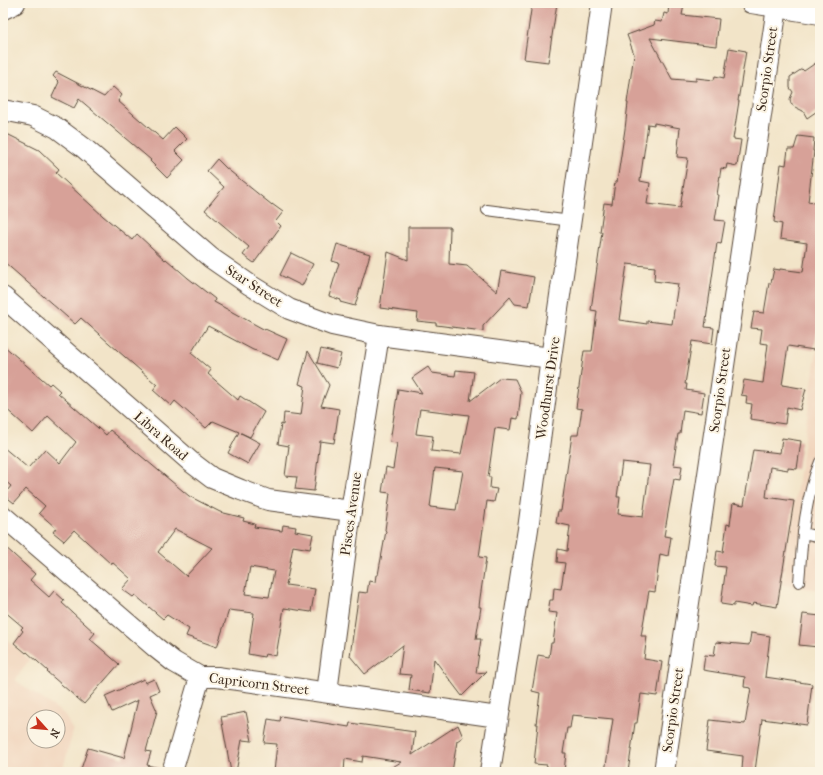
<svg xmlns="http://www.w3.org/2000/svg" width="823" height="775" viewBox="0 0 823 775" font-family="'IM FELL French Canon',serif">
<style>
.built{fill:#f1d5bd;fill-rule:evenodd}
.building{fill:#d7a198;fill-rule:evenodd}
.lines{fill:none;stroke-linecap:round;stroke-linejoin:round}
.lane-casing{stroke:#564638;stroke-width:12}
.street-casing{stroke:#564638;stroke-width:22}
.highway-casing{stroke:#564638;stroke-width:24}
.lane{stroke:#fff;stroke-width:10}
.street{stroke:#fff;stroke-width:20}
.highway{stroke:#fff;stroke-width:22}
.labels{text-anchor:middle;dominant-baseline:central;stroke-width:4;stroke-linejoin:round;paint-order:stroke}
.street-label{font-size:14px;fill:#3b2a1e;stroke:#fcf5e5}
</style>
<rect width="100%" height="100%" fill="#fcf5e5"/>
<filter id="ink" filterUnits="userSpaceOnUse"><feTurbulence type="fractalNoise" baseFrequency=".025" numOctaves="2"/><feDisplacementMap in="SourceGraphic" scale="8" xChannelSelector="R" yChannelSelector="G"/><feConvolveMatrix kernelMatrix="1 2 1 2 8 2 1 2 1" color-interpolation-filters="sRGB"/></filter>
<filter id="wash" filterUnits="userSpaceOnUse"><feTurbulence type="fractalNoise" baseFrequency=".012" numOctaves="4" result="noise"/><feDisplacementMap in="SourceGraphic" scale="16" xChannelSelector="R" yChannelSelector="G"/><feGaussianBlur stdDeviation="0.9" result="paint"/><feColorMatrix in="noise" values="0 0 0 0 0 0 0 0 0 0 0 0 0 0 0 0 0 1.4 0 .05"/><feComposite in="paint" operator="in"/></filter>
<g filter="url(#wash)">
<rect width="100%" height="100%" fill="#f2e4c8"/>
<g class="built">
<path d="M820,328V590L783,585Z"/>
<path d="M3,636L29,660L15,680L64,714L73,731L62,772H3ZM34,717H58V741H34Z"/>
</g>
<g id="blocks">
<g class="building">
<path d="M532,3H557L548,62L524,59Z"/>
<path d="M669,3L684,5L682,15L719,19L716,46L650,38L672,79L696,81V78L714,80L715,76L724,78L729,48L746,51L738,101H739L733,139L741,140L737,166L727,164L726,169L721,168L717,195H719L715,220L725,221L721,244L717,243L705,327L714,328L712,344L692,341L685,384H687L686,390L704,393L701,413L683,410L680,434H678L673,465L682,466L680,480L674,479L664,536L671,537L668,556L660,554L655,592L649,591L641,636H647L644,659L662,662L657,696L641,694L637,723H635L628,772H605L613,719L572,715L570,728H567L563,753H566L564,772H546L547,765L534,764L538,724H536L540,693L532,691L538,655L549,657L551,643H553L557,613L548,612L550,600H553L554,588L561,589L565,563L557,562L558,549L567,551L570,526L556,523L558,511H561L572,435H578L582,409L576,408L584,351H592L597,311L591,310L602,232H600L604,203L612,204L615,182H617L625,129L628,103H627L634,54L627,35L654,25L655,21L662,22L664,13L668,14ZM654,123L680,128L677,157L688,158L680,208L647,204L650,183L640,181L648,124L654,125ZM627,264L655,267L654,281L678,284L672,324L647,321V324L619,320ZM622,462L650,465L643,517L618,514L620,497H617Z"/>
<path d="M820,60V109L807,118L803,111L795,107L791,104L790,99L793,92L790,88V77L802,69L804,71Z"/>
<path d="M56,72L104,97L113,87L122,95L118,101L163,140L175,127L187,139L175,151L184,160L167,178L150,161L151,160L79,99L74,108L52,97L59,82L53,76Z"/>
<path d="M7,134L39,150L59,169L56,173L103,216L132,240L137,234L165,260L166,259L188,278L215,299L214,302L265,330V329L287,339L278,360L257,351L253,350L208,326L191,353L211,370L208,374L238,400L240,396L264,412L250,437L241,433L260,443L248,464L228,453L239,432L213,421L206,428L175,401L171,406L153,390L157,385L109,343L81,318L75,324L3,261V142Z"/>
<path d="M798,136L814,138L813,151H814L808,202L820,204L816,229L820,230V314L814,350L788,346L782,385L806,389L800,410L787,407L785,424L750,419L752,404L746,403L747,396L741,395L744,380L763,383L768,344L760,343L762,329L751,328L754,312L764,313L769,283H771L774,269L780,270V269L803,272L807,243L780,239L782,224L774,222L781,164L786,165L788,149H794Z"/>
<path d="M217,159L226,168L272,205V204L283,212L276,221L281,226L254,263L243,255L249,247L205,210L224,187L207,171Z"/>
<path d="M408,227H450L449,264L467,266L497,292L501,271L534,277L529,306L515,304L510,297L483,326V331L436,325V323L417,321L418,313L380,308L388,252L408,260Z"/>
<path d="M337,244L370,254L355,306L340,302L341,300L329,296L339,263L332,261Z"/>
<path d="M291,253L313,264L302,286L280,275Z"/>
<path d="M3,345L49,385L51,383L60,391L58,393L106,435L110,430L189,496L220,512L244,518L243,521L255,524L254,527L282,531L283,525L296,527L295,531L313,534L310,549L293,546L286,585L315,589L311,612L284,608L276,656L265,654L264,657L248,654L254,613L229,610L217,647L186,636L189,629L167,615L163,619L135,595L133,597L122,589L131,579L112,562L111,564L74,530L64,541L53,532L56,528L39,513L45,506L26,489L14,503L4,495L11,486L3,479V447L28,468L45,449L60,463L76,442L48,416L33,433L3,406ZM175,529L212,548L186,576L158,552ZM250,567L274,571L269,597L245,594Z"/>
<path d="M321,349L341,354L337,368L317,363Z"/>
<path d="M308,351L329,385L321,406L339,409L334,443L320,441L314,491L295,489L297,477L285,476L289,446L278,444L281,424L283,425L284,413L301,415L305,386L299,384Z"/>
<path d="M428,367L432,373L455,376L456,370L474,372L470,401L500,378L515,379L521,392L518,419L512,418L510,430L495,428L488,477H491L490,488L497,489L494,502L487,501L479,557L486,558L480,598L479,607H481L476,639H481L476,673L486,672L462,696L434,659L430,693L409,690L411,675L399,674L403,645L365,674L350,656L359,592L367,593L369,581L375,582L376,575H378L386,531L385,530L390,493L382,492L386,467L393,469L397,443L390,442L398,389L422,393L412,378ZM420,409L469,415L461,454L431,451L433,436L416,434ZM435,468L463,471L456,510L430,507Z"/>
<path d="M782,438L801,441L797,469L788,468V470L770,467L766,497L794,501L777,607L753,603L752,606L734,603V606L721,604L726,567L715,566L717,551L723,552L727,524L730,525L733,503L744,505L753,450L780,453Z"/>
<path d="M3,545L35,574L30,580L49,597L54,591L64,600L62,603L95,633L90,639L119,664L84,704L47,672L48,671L27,652L26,653L14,643L23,631L21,629L23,627L3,610Z"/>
<path d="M803,614L820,616V635L818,647L799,645Z"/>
<path d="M751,633L770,636L765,677L812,684L807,725L762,719L755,771L742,770L743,756L706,751L710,720L745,724L751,688L744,687L745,677L703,670L705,655L714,656L716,642L749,645Z"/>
<path d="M144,679L145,683L154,679L159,691L150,695L157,711L146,751L151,752L147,765L159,768L158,772H80L88,748L124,758L138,700L112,712L105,696Z"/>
<path d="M246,712L252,741L242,740L236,772H231L221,717Z"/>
<path d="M281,716L349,727L350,723L415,732L412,755L458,725L463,737L457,741L452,772H420L391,768L401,762L363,756L362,762L345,759L344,772H274L277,744L264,743L268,719L280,721Z"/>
</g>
</g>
</g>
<g filter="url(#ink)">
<use href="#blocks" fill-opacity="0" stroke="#564638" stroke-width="1"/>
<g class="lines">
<g class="lane-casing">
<g id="lane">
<path d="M487,210L571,221"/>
<path d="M820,462C810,485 806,509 803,533L820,537"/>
<path d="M799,582L803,533"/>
</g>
</g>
<g class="street-casing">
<g id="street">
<path d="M751,3L820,14"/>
<path d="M3,110L33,116L57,128L84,148L211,258L250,285L289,309L332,325L379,335L551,358"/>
<path d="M3,297L191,462L212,478L241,490L268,500L351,511"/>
<path d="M3,516L155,647L174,662L200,677H217L498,717"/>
<path d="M327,692L351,511L379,335"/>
<path d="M172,772L200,677"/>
<path d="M490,772L528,529L551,358L602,3"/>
<path d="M664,772L777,7"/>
</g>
</g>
<g class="highway-casing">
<path id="highway" d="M3,8L14,3"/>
</g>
<use href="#lane" class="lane"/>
<use href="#street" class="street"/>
<use href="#highway" class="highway"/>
</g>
</g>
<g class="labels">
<g class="street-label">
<text transform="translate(767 69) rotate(-82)">Scorpio Street</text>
<text transform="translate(254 286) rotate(33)">Star Street</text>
<text transform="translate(548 388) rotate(-82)">Woodhurst Drive</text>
<text transform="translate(720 390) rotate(-82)">Scorpio Street</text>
<text transform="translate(161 436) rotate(41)">Libra Road</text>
<text transform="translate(351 514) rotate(-82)">Pisces Avenue</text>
<text transform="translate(259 684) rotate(7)">Capricorn Street</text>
<text transform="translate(673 710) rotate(-82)">Scorpio Street</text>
</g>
</g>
<rect width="823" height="775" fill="none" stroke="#fcf5e5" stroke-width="16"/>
<g transform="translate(46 729) rotate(117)"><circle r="19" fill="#fcf5e5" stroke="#afa495"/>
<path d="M0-3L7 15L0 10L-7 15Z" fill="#c8321e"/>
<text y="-6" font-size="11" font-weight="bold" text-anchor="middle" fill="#3b2a1e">N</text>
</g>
</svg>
